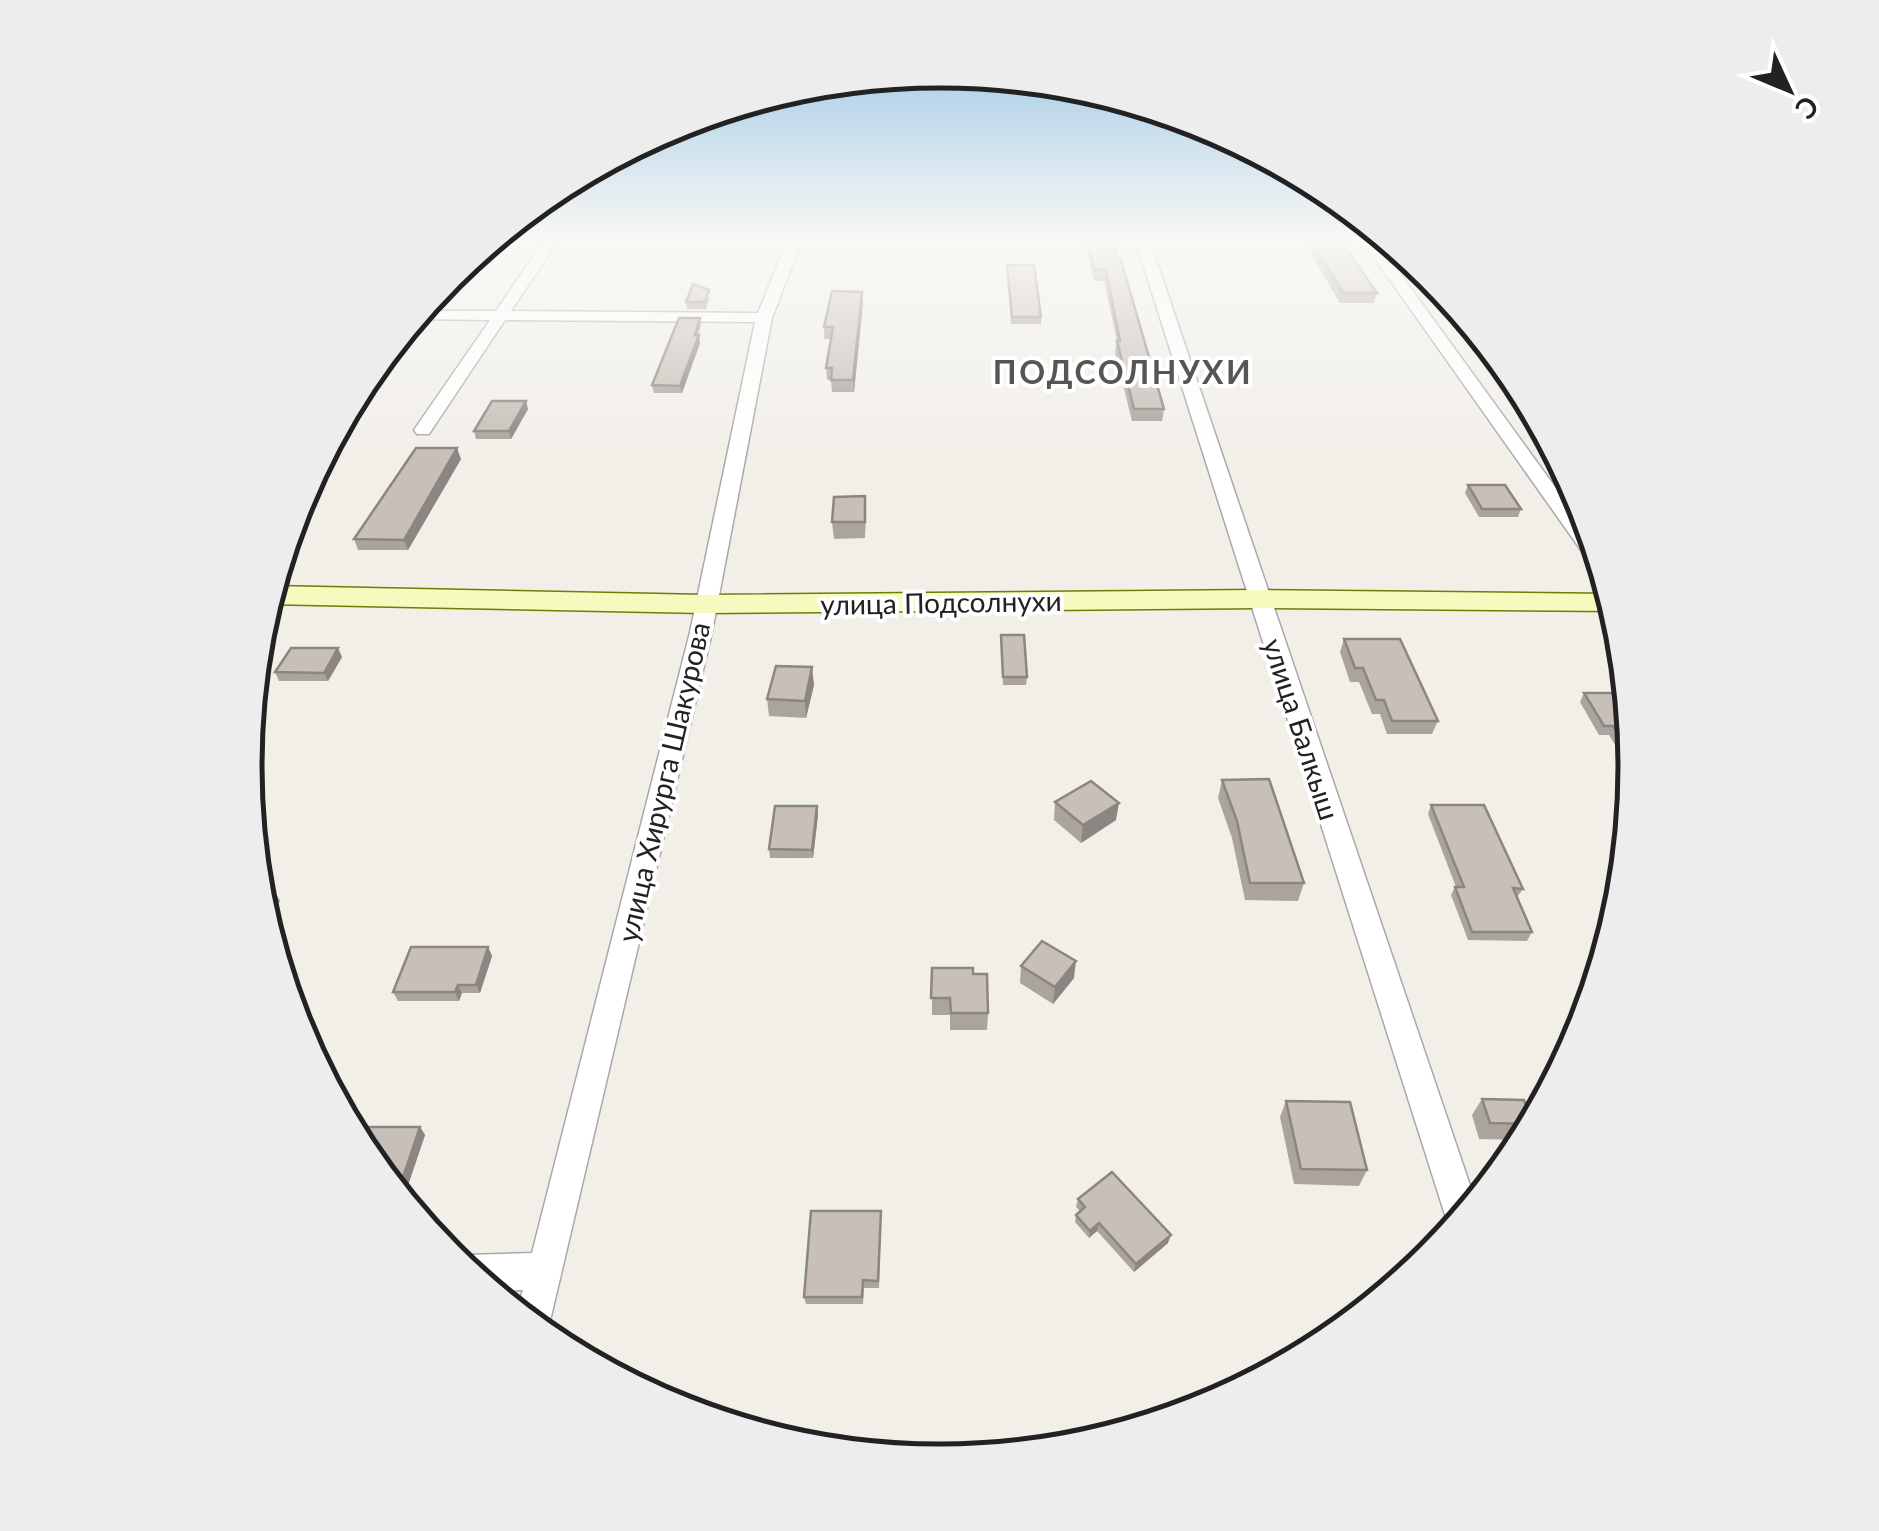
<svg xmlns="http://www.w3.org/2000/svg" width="1879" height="1531" viewBox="0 0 1879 1531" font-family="Lato,sans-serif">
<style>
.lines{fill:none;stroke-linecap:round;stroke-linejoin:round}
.street-casing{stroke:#a9a9a9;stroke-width:3}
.secondary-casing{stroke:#707d05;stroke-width:3}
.street{fill:#fff;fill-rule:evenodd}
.secondary{fill:#f7fabf;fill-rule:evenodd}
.wall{fill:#aba49e}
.shaded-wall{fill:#8b8681}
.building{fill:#c7bfb8;stroke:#8b8681;stroke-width:2.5}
.labels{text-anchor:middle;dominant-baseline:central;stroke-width:8;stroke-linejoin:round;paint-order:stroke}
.street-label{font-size:28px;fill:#222;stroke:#fff}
.far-district-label{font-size:32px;font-weight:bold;letter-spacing:2.5px;fill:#555;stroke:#fff}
.rim{fill:none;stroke:#222;stroke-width:5}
</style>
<rect width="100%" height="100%" fill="#f2efe9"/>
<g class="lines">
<g class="street-casing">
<g id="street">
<path d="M545,239H559L511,311L758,313L788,239H802L772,318L712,632L546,1338L516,1314L523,1290L488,1291L453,1261L466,1255L532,1253L690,632L755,322L505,320L429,434H417L414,430L490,320L411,319L418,311H496Z"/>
<path d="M1135,239H1149L1476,1203L1453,1231L1446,1218Z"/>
<path d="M1361,239H1375L1595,542L1604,572L1595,570Z"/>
</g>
</g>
<g class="secondary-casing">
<path id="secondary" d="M271,586L704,595L1259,590L1611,594L1616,611L1259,608L704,613L268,604Z"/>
</g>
<use href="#street" class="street"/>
<use href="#secondary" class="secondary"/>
</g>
<g class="wall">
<path d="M1084,239H1116L1117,257L1164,409L1162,421H1132L1115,352L1117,341L1104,281H1094Z"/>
<path d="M1312,242L1377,293L1374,303H1340L1310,252Z"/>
<path d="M1007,265L1041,317V324H1011Z"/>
<path d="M710,297L706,309H687L686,302Z"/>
<path d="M863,303L854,392H832L831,380H827L826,368L831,339H824V327Z"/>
<path d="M700,318L701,325L698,335L700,343L682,393H654L652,385Z"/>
<path d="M528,409L511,439H476L474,431Z"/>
<path d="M461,459L408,550H358L354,539Z"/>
<path d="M1468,485L1521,509L1518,517H1479L1465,493Z"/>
<path d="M866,512L865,538L834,539L832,522Z"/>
<path d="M1001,635L1027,677L1026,685H1003Z"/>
<path d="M1344,639L1438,721L1432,734H1387L1380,714H1372L1359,682H1350L1340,652Z"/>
<path d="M342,657L328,681H279L275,672Z"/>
<path d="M814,685L806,718L769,716L767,699Z"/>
<path d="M1584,693H1628L1635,766L1634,776L1609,735H1599L1580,702Z"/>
<path d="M1222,780L1304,883L1298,901L1245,900L1232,838L1218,798Z"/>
<path d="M1055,802L1116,820L1081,843L1054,820Z"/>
<path d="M1431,805L1523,889L1517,897L1532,932L1527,941L1468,940L1451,895L1455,887H1456L1428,814Z"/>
<path d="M818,815L813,858H770L769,849Z"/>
<path d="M488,947L492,956L480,993H462L459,1001H398L393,992Z"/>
<path d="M1021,966L1074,978L1053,1004L1020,983Z"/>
<path d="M932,968L973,974L988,1013L987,1030H950V1015H932Z"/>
<path d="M1482,1099L1533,1124L1521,1140L1479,1139L1472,1115Z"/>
<path d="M1286,1101L1367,1170L1359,1186L1294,1184L1280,1117Z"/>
<path d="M420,1127L425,1135L405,1194H396L361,1151Z"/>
<path d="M1078,1199L1168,1243L1134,1272L1097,1231L1089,1238L1075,1222L1076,1215L1080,1211L1076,1207Z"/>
<path d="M881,1219L879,1288H864L863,1304H806L804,1297Z"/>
</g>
<g class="shaded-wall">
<path d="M862,292L863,303L854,392L853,380Z"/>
<path d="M699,335L700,343L682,393L680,386Z"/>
<path d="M526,401L528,409L511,439L509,431Z"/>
<path d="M457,448L461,459L408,550L404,540Z"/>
<path d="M338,648L342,657L328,681L324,673Z"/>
<path d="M812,667L814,685L806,718L805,701Z"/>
<path d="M1119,803L1116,820L1081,843L1083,825Z"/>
<path d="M817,806L818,815L813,858L812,850Z"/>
<path d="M275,892L280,901L268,923L262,915Z"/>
<path d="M488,947L492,956L480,993L476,985Z"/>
<path d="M1076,961L1074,978L1053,1004L1055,987Z"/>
<path d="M458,985L462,993L459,1001L455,992Z"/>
<path d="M420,1127L425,1135L405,1194L400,1186Z"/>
<path d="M1099,1223L1097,1231L1089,1238L1090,1231Z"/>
<path d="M1171,1235L1168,1243L1134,1272L1136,1264Z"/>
</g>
<g class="building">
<path d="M1087,239H1116L1118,248L1113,250L1116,258L1120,257L1164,409H1134L1117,341H1120L1106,270H1095Z"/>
<path d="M1312,242H1342L1377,293H1343Z"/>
<path d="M1007,265H1034L1041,317H1012Z"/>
<path d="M693,284L709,290L705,302H686Z"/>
<path d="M832,291L862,292L853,380H831L832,368H826L833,327H824Z"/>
<path d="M679,318H700L695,335H699L680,386L652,385Z"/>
<path d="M492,401H526L509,431H474Z"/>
<path d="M416,448H457L404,540L354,539Z"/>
<path d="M1468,485H1505L1521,509H1482Z"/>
<path d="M865,496V522H832L834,497Z"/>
<path d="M1001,635H1024L1027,677H1003Z"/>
<path d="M1344,639H1400L1438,721H1392L1384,700H1376L1363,668H1355Z"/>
<path d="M291,648H338L324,673L275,672Z"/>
<path d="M776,666L812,667L805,701L767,699Z"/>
<path d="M1584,693H1628L1634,759L1613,726H1604Z"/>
<path d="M1269,779L1304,883H1250L1237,821L1222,780Z"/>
<path d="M1091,781L1119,803L1083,825L1055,802Z"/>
<path d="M1431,805H1484L1523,889L1513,888L1532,932H1472L1455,887H1464Z"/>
<path d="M775,806H817L812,850L769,849Z"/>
<path d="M256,891L275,892L262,915L257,901Z"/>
<path d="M1042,941L1076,961L1055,987L1021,966Z"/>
<path d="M411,947H488L476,985H458L455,992H393Z"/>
<path d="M932,968H973V974H987L988,1013H951L950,998H931Z"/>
<path d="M1482,1099L1524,1100L1533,1124L1490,1123Z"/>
<path d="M1286,1101L1350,1102L1367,1170L1301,1169Z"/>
<path d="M348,1127H420L400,1186L390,1187L361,1151Z"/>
<path d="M1112,1172L1171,1235L1136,1264L1099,1223L1090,1231L1076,1215L1085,1207L1078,1199Z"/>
<path d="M811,1211H881L878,1281L863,1280L862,1297H804Z"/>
</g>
<linearGradient id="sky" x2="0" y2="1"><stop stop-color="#8fc0e4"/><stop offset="0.53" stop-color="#f9f8f5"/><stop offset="1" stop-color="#f9f8f5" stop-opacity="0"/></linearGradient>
<rect width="1879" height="453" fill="url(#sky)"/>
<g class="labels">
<g class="street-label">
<text transform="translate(941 602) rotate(-1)">улица Подсолнухи</text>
<text transform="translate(1302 729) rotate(72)">улица Балкыш</text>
<text transform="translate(663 782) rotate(-77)">улица Хирурга Шакурова</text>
</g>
<g class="far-district-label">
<text x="1123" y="371">ПОДСОЛНУХИ</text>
</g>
</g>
<path d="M0 0H1879V1531H0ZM262 766a678 678 0 1 1 1356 0a678 678 0 1 1-1356 0Z" fill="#ededed" fill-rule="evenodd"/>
<path class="rim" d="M262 766a678 678 0 1 1 1356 0a678 678 0 1 1-1356 0Z"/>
<g transform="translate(1789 90) rotate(134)" stroke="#ffffff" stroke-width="8" paint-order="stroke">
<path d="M0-8L18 38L0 25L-18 38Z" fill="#222222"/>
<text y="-15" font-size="28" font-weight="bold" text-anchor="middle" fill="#222222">С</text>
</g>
</svg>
